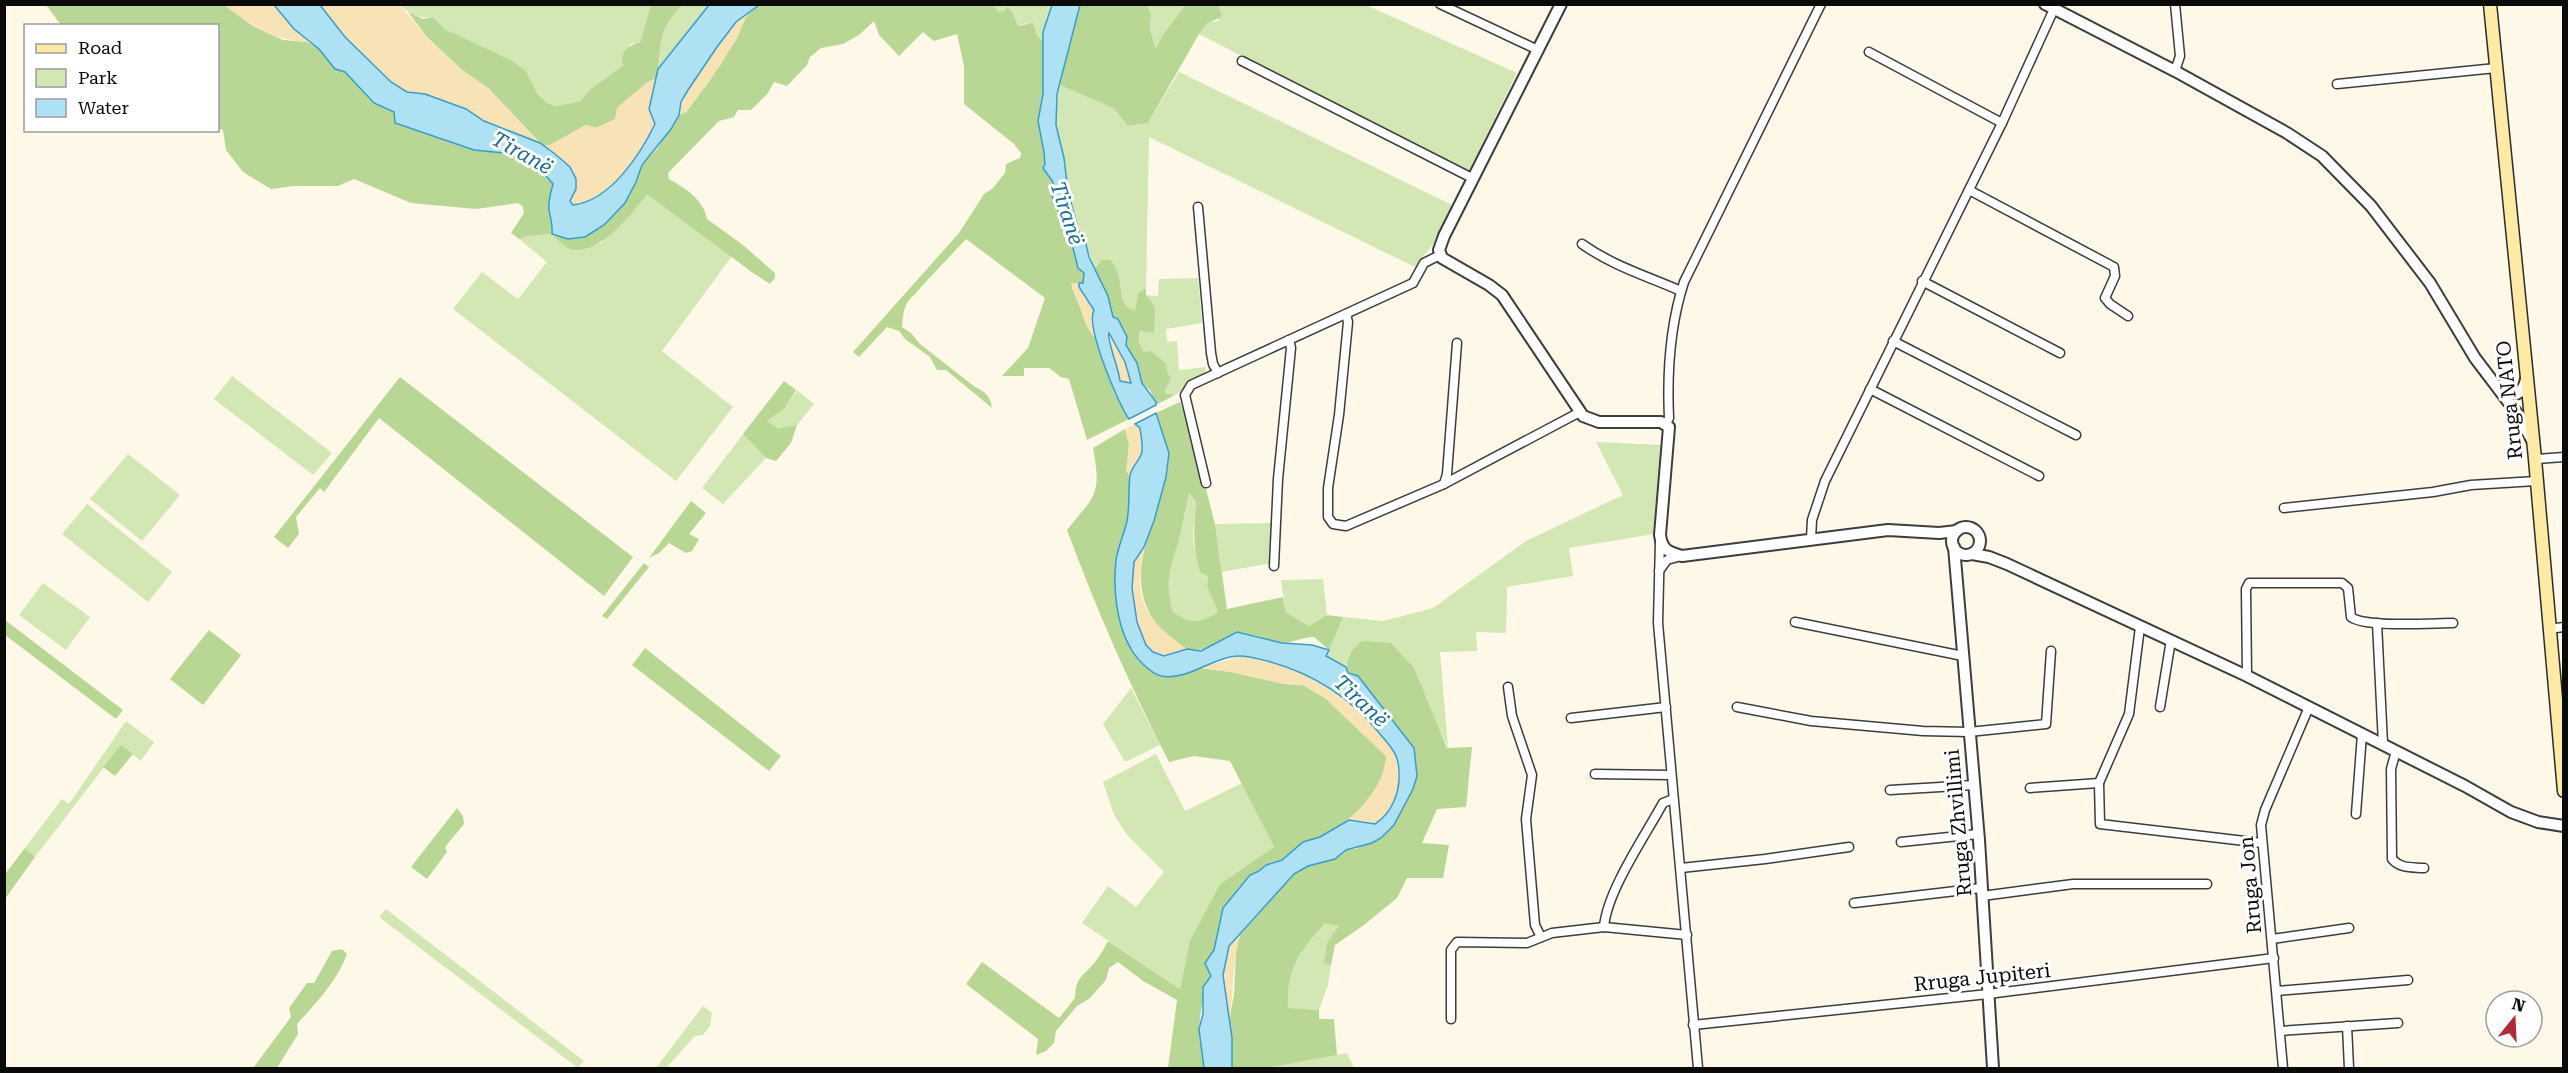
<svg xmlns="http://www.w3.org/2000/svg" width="2568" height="1073" viewBox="0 0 2568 1073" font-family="'Roboto Serif',serif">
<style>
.green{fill:#d3e7b4}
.forest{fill:#b9d794;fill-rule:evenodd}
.sand{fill:#f8e3b6}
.water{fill:#afe1f4;stroke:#389dc9;stroke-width:1.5;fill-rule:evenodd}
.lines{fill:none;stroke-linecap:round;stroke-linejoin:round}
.minor-casing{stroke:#3d3d3d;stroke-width:11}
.tertiary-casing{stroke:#3d3d3d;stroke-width:14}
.secondary-casing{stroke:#2c2c2c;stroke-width:15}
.minor{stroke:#fff;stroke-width:8}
.tertiary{stroke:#fff;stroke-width:10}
.secondary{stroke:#fdeaa5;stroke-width:12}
.labels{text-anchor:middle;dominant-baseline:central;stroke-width:6;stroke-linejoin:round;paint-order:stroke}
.street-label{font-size:20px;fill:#0a0a0a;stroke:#fff}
.water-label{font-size:21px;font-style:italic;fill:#196c97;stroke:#fff}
</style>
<rect width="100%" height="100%" fill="#fef8e8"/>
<g class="green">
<path d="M400,5H651L640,42L630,44C628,52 626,61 621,67C610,82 589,85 581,101L556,106L547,103L537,93L526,71L513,61L445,29L433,17C419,19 410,14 400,5Z"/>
<path d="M683,5H709L658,69C663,40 659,26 683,5Z"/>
<path d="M992,5H1052L1043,32V40L1038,37L1036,31L1027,23L1018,26L1012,11L1006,6L1004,12H999Z"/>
<path d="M1147,5H1185L1162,36L1156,50L1150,30L1151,13Z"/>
<path d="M1219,5H1366L1517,73L1468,173L1199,34L1208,23L1218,21L1221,12Z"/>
<path d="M1179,72L1452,205L1434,243L1415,267L1149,137L1146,288L1138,293L1135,310H1130L1124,304L1121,291L1101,260L1095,269L1086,244L1080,236L1068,191L1064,158L1056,125L1057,94L1060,85L1113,108L1128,126L1148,123Z"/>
<path d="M647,193L732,256L662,351L733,407L676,481L453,309L482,272L518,299L547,262L519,239L528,236L552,234L565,247L601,243Z"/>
<path d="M1198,278L1202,323L1166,329L1167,342L1177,341L1179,370L1206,367L1205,375L1175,395L1163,393L1168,374L1166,364L1144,352L1139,343L1146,295L1158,296L1159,279Z"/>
<path d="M232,376L332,453L313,475L214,399Z"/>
<path d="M797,390L814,404L797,425L778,430L767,421L785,408Z"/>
<path d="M743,434L766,458L723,504L702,488Z"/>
<path d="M1596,442L1662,445L1654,534L1569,548L1573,576L1507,587L1506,633L1476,632L1477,651L1440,652L1448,748L1431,711L1349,653L1346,667L1326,656L1343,617L1383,621L1433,608L1526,541L1623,495Z"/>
<path d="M128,454L180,495L142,541L90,499Z"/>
<path d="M1188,492L1196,502C1193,535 1188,548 1208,576L1207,586L1218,612C1199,624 1191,624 1173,612C1164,581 1169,573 1178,543C1182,527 1185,509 1188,492Z"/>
<path d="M87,504L172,572L148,602L62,534Z"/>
<path d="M1272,523L1271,563L1222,572L1215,524Z"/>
<path d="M1323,579L1327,615L1309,626L1286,612L1281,580Z"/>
<path d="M43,583L90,617L66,650L19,615Z"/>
<path d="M1131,688L1160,745L1125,762L1103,724Z"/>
<path d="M126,721L154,742L141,761L121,745L35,857L25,848L62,799L69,804Z"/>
<path d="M1156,754L1185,811L1242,783L1274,847L1220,884L1190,940L1180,989L1082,923L1108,886L1136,907L1164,872L1128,836L1114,815L1103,782Z"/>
<path d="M386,909L584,1061L578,1068L379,917Z"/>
<path d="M1325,922L1339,926L1324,963L1331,965L1328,985L1319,1010L1288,1008C1287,966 1299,953 1325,922Z"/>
<path d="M703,1006L712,1013L710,1026L703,1035L695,1036L666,1068H656Z"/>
<path d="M1347,1053L1354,1068H1267Z"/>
</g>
<g class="forest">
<path d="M992,4L999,12L1004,11L1007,6L1012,11L1018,26L1033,23L1038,37L1043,40V94L1038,121L1048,175L1053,182L1052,196L1072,244L1075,259L1084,273L1083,283H1079L1072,288C1080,305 1084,321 1094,337L1096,336L1116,396L1129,419L1087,440L1069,379L1061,377L1049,368H1024V376H1002L1028,348L1045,298L966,239L921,287C917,292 915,294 911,298C903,305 903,318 902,327L911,333L920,344L975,387C986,392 990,396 992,408L946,370H937L930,357L905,339L899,331L887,327L859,357L853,352L959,233L984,194L993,188L1005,173L1006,164L1020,158L1021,153L1014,144L964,104V66L957,34L934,41L923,32L899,56L879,35L874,21L859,35L843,44L821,48L810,57L807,65L787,86L774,82L768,93L751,110H738L734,117L719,121L668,173L669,179C685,188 704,200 707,219L743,245L775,273V278L770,284L753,273L647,194C632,214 594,262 566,247C561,244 556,238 552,234L528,236L519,239L511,233L524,213L523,207L518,203L476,209L411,203L354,179L338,186H293L271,189L243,172L226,150L223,130L218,129V26L61,25L46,5H224L253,26L283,40L308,42L319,49L335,69L345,72L374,102L394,112L395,123L474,150L504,153L525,160L542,171L553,184C551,192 548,200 549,209C550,218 553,224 552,234L568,239L585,237L604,225L625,203L636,182L642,165L657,149L679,115L686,112L710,80L737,38L745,17L759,5Z"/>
<path d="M651,5H683C657,28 662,46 657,78L648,82L617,108L616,119L596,128L586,125L550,145L543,146L488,88L462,70L427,37L408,12L423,19L433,17L445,29L513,61L526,71L537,93L547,103L556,106L581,101C589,86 610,78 623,65C619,53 629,45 640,42Z"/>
<path d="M1080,5H1147L1151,13L1150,30L1156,49L1162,36L1185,5H1219L1222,17L1208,23L1199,34L1148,123L1128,126L1113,108L1060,85Z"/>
<path d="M1101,260H1111C1114,266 1118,271 1119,278C1122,290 1120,309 1135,310L1138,293L1146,288V295L1155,307L1154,333L1140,331L1139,343L1144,352L1151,351L1166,364L1168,374L1171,377L1164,393L1175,395L1156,405L1150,390L1142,383L1137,363L1126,345L1127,337L1118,319L1113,317L1108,296L1095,269Z"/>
<path d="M400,377L633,557L604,596L379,418L324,492L320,488L296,517L299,534L288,548L274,537Z"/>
<path d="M784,381L796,390L785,408L767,421L778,429L797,425L791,443L776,461L766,458L743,434Z"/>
<path d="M1180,402L1191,431L1215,524L1227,609L1283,597L1286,612L1309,626L1327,615L1343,617L1329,650L1314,637C1303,637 1291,643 1283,643C1272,643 1259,634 1248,635C1231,636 1202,655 1187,649C1176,645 1163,632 1156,623C1117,571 1165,512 1169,457C1169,449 1159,423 1156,413ZM1189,493L1196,502C1194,527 1192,549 1201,573L1208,576L1207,586L1218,612C1199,624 1191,624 1173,612C1165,583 1169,572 1178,544C1182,527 1185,510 1189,493Z"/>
<path d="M1125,429L1129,444L1127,471L1130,477L1131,490L1127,522L1121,541L1131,650L1148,669L1178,676L1200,668L1231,672L1284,684L1303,685L1325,698L1386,756C1385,792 1352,821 1322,836C1317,839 1310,839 1305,842C1298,845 1293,853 1287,857C1280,861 1272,861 1265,865C1260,869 1257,872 1250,875L1219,925L1214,950L1205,963L1211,976C1204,992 1197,1022 1200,1040C1201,1050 1204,1059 1204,1068H1168L1177,1000L1143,981L1118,962L1109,968L1106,980L1089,999L1077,1006L1056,1031L1054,1043L1046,1051L1036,1055L1038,1039L966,984L982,962L1059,1018L1075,998C1076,976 1082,978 1095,962C1100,956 1104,948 1108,941L1180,989L1190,940L1220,884L1274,847L1230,761L1194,756L1169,762C1130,686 1097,611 1067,530C1095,495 1102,495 1093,448Z"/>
<path d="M691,501L706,513L689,534L699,539L692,551L686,553L669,543L659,553L649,558Z"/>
<path d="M644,563L649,567L607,619L602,616Z"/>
<path d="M5,620L123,710L116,719L5,635Z"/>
<path d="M209,630L241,655L203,705L170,679Z"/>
<path d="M1362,641L1391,643L1414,668L1447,748L1472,747L1466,807L1437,809L1422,843L1449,845L1443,878H1407L1397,898L1364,925L1335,945L1331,965L1324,963L1327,943L1339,926L1325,923C1299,953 1287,966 1288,1008L1319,1010V1019H1334L1337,1055L1267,1068H1232L1229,1022L1234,994L1236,951L1240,935L1294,874L1308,866L1335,859L1346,850L1356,849L1394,825L1413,789L1417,776L1414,748L1358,676L1348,673C1344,658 1352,650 1362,641Z"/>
<path d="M645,648L781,756L769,771L632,665Z"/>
<path d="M121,745L133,754L115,776L103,767Z"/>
<path d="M457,808L463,816L464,824L445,847L447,852L427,879L411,867Z"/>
<path d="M25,848L35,857L5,899V874Z"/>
<path d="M342,949L347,954C337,981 317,1002 297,1024L298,1034L277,1068H253L291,1017L289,1008L307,983H314L332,951Z"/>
</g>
<g class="sand">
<path d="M224,5H274L308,42C269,39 255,27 224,5Z"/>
<path d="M320,5H400L427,37L462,70L488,88L540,143L484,121L466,109L425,94L407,92L391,82L345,37Z"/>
<path d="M748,13L737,38L719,67L686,112L679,115C684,88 726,28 748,13Z"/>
<path d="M657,78L650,109L655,124C640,156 610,201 572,205L570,201L576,189L570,167L543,146L550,145L586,125L596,128L615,119L617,108L648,82Z"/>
<path d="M1071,283H1079V288L1094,310L1091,322L1096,336L1094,337C1084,326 1083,314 1078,301C1076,294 1072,290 1071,283Z"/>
<path d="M1109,333L1125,362L1131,383L1120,381C1119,369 1106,338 1109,333Z"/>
<path d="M1135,424L1140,428L1142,454L1133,467L1130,477L1126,471L1129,444L1125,429Z"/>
<path d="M1144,547C1143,559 1139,573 1140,585C1142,616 1165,633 1187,649C1177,652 1166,658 1156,653C1134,643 1129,583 1134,562C1136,556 1140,551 1144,547Z"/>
<path d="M1241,656L1289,667L1310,677L1353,705L1390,743L1396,752L1399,789L1394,802L1381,820L1375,824L1349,820C1366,803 1385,781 1386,756L1325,698L1303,685L1284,684L1231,672L1200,668Z"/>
<path d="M1240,935C1232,963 1234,994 1229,1022C1226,999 1213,948 1240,935Z"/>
</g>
<g class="water">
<path d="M274,5H320L345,37L391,82L407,92L425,94L466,109L484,121L540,143L555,154L570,167L576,179V189L570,201L573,205C610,201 640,155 655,124L649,109L658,69L709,5H759L736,22L717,47L688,90L681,102L679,115L671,129L642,165L636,182L625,203L604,225L585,237L568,239L552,234C553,224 550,218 549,209C548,200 551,192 553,184L542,171L525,160L504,153L474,150L395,123L394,112L374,103L345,72L335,69L319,49L294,29Z"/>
<path d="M1052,5H1080L1057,94L1056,125L1064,158L1068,191L1080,236L1086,244L1089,257L1108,296L1113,317L1118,319L1127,337L1126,345L1137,363L1142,383L1156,402V405L1129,419C1118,404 1085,325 1094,310L1079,287V283H1083L1084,273L1078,268L1072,244L1052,196L1053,182L1043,168L1045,164L1044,152L1038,121L1043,94V32ZM1109,333L1125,362L1131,383L1120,381C1119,369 1106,338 1109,333Z"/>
<path d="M1156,413L1169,453L1166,477L1154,521L1144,547L1134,562L1132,588L1137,622L1146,645L1153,652L1164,656L1187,649L1201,651L1237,632L1282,643L1312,645L1329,650L1326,656L1346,667L1348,673L1358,676L1414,748L1417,776L1413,789L1394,825L1381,838L1372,843L1346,850L1335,859L1308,866L1294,874L1229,946L1223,975L1232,1038V1068H1204L1199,1029L1203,1014V987L1211,976L1205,963L1214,950L1223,908L1250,875L1259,871L1266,865L1282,860L1303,842L1320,837L1349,820L1375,824C1392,813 1400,792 1399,773C1399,754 1391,747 1380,734C1351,698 1312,673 1267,661C1259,659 1248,656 1240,656C1213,656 1189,681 1161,676C1150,673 1136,658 1131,649C1116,624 1113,588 1116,560C1118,547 1124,534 1127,521C1130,505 1128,490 1130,475C1132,467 1137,463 1141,455C1144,448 1141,436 1140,428L1135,424Z"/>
</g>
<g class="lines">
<g class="minor-casing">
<g id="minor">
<path d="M1440,4L1538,50"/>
<path d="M2175,4L2180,56L2175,71"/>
<path d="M1869,52L2002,123"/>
<path d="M1242,61L1472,178"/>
<path d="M2337,84L2496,68"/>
<path d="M1969,190L2114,267L2115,276L2105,298L2110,304L2128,316"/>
<path d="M1198,207L1211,353L1213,364L1218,373"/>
<path d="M1582,244C1613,266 1647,276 1681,291"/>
<path d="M1922,281L2060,353"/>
<path d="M1346,314L1348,322L1339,415L1328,488V517L1333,524L1346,526L1444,484L1580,412"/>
<path d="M1893,341L2076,435"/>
<path d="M1870,389L2039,476"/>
<path d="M1666,424L1669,418C1667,374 1670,325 1684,282L1821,4"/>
<path d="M2535,459L2564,457"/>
<path d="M1206,483L1185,395L1191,385L1413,283L1424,263L1440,255"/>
<path d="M1444,484L1447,474L1457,343"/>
<path d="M2284,508L2433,492L2471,485L2536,481"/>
<path d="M1811,539L1812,520L1825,481L2002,123L2054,9"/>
<path d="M1660,540L1658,623L1698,1068"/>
<path d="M1274,566L1278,479L1291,348L1289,340"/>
<path d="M1659,571L1667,560L1681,556"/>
<path d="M1795,622L1963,656"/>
<path d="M2377,623L2383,744"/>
<path d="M2140,627L2129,714L2099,783L2100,824L2262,843"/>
<path d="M2548,629L2564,627"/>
<path d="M2247,676L2246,589L2249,583H2342L2348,588L2351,617C2365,628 2433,623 2453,623"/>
<path d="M1508,687L1512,716L1532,775L1526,819L1535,925L1541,937"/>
<path d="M1737,707L1811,721L1923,731L1969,732L2046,724L2051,651"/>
<path d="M2160,707L2171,640"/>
<path d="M1571,718L1666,707"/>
<path d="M2396,751L2391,769L2392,859C2401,869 2412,867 2424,868"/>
<path d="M1595,774L1671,775"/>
<path d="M2030,788L2099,783"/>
<path d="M1890,790L1974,785"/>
<path d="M2356,814L2362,734"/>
<path d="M1901,842L1978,834"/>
<path d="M1681,868L1765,859L1849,847"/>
<path d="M1982,896L2073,884H2207"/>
<path d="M1854,903L1981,888"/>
<path d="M1604,927C1607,891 1645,836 1663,803L1673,799"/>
<path d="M2272,939L2349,928"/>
<path d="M2277,991L2408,980"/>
<path d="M1451,1019V950L1457,942L1527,943L1552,933L1604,927L1687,935"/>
<path d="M1693,1025L1988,994L2274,958"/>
<path d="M2347,1026L2349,1068"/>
<path d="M2280,1031L2398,1023"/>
<path d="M2283,1068L2261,825L2265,810L2309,707"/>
</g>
</g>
<g class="tertiary-casing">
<g id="tertiary">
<path d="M1561,4L1444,236L1439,250L1442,258L1489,285L1502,295L1583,416L1599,422H1661L1669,427L1660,535C1662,550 1668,552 1682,556L1888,530L1939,533L1957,531"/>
<path d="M2045,4L2175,71L2287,133L2322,156L2371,206L2430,283L2475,358L2516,412L2532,440"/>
<path d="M2500,390C2514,398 2523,395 2526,379"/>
<circle cx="1966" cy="541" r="14"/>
<path d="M1954,547L1979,840L1993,1068"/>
<path d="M1972,554L1989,557L2007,564L2247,676L2465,786L2511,812L2538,822L2564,826"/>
</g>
</g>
<g class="secondary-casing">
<path id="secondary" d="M2490,4L2535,459L2564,791"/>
</g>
<use href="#minor" class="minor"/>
<use href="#tertiary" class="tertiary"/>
<use href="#secondary" class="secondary"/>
</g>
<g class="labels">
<g class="street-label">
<text transform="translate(2509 400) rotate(-96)">Rruga NATO</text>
<text transform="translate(1958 823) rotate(-95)">Rruga Zhvillimi</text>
<text transform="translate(2250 885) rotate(-95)">Rruga Jon</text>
<text transform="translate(1982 977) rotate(-6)">Rruga Jupiteri</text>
</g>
<g class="water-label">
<text transform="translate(522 153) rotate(29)">Tiranë</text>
<text transform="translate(1067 213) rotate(72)">Tiranë</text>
<text transform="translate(1361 701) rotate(43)">Tiranë</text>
</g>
</g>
<rect width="2568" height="1073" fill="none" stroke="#0a0a0a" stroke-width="12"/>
<rect x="24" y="24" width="195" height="108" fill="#ffffff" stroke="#9d9d9d" stroke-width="1.5"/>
<rect x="36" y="44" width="30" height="9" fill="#fdeaa5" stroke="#9d9d9d" stroke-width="1.5"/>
<text x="78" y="54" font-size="18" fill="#0a0a0a">Road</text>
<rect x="36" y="69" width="30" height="18" fill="#d3e7b4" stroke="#9d9d9d" stroke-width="1.5"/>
<text x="78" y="84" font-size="18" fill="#0a0a0a">Park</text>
<rect x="36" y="99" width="30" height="18" fill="#afe1f4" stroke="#9d9d9d" stroke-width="1.5"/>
<text x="78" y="114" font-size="18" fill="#0a0a0a">Water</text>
<g transform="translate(2514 1019) rotate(18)"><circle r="28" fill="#ffffff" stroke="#9d9d9d" stroke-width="1.5"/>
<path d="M0-4.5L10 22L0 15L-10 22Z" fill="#b5273c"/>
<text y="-9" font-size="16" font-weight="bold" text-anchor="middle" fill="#0a0a0a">N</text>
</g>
</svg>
